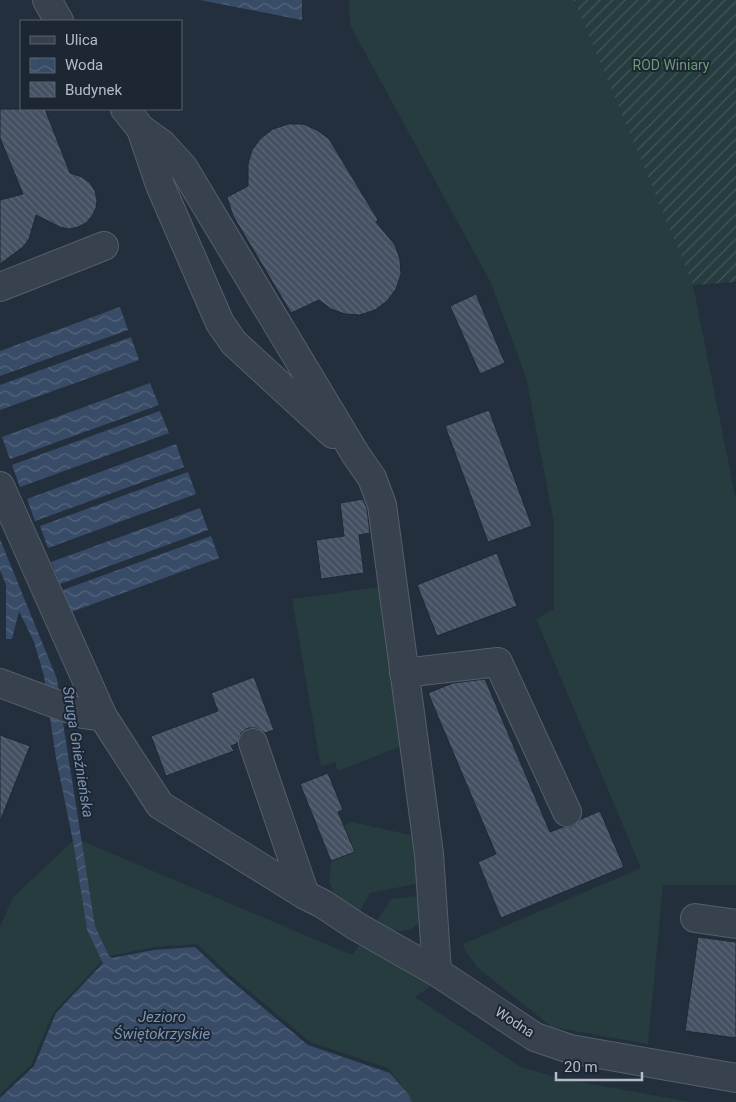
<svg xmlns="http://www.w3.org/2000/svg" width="736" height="1102" viewBox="0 0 736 1102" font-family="Roboto,sans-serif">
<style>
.grass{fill:#263c3f}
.garden{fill:url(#garden-furrows)}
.water{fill:url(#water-waves)}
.building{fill:url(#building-back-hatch);stroke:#1f2835}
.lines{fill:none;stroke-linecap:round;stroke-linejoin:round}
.minor-casing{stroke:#565f6c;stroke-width:30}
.minor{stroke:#38414e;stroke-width:28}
.labels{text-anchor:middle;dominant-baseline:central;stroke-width:4;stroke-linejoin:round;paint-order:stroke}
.park-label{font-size:14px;fill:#6b9a76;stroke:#1d2633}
.street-label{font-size:14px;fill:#b4bcc9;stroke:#1d2633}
.water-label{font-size:15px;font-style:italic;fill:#7c92b1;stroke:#1d2633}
</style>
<defs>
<pattern id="garden-furrows" width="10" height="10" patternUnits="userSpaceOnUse" patternTransform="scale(1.25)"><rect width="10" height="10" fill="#263c3f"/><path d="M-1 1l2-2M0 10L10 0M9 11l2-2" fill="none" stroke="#435659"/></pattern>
<pattern id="water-waves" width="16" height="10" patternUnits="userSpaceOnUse" patternTransform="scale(1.25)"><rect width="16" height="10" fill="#394c67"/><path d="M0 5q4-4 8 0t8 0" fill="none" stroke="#53647b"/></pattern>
<pattern id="building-back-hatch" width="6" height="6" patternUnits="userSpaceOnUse" patternTransform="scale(1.25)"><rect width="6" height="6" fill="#455162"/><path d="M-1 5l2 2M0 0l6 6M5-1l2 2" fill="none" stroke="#5d6877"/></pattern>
</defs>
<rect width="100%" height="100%" fill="#242f3e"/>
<g class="grass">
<path d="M349,0H574L693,285L736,500V885H663L648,1044L552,1027L478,968L465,950L463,944L641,868L536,619L554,609V523L526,377L491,283L350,25Z"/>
<path d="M379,587L404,745L338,771L335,762L321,767L292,599Z"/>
<path d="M352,822L415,836L421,883L370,893L358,914L337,903L329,880L331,861L354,851L344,826Z"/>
<path d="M80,840L352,955L362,941L434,984L415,997L519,1066L558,1078L690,1102H412L409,1095L388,1068L310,1042L230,975L197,944L154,947L109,956L95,926Z"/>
<path d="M73,841L87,930L103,960L53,1013L31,1065L0,1094V927L13,897Z"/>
<path d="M424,895C426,933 405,936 374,926L391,899Z"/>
</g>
<path class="garden" d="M574,0H736V282L693,285Z"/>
<g class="water">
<path d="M200,0H302V20Z"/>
<path d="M120,307L128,330L0,376V351Z"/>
<path d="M131,337L139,360L0,410V385Z"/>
<path d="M150,383L159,405L10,459L2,437Z"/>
<path d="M160,411L169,433L20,487L12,465Z"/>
<path d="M176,444L184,467L35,521L27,499Z"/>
<path d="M188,472L196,494L48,548L40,526Z"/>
<path d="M200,508L208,530L60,584L51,562Z"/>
<path d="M211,536L219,558L71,612L63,590Z"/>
<path d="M0,539L57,679L63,723L95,926L109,956L112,958L154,950L195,947L229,979L308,1045L390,1073L409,1095L412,1102H0V1098L34,1066L56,1013L103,963L87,930L73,841L56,758L44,676L34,642L19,611L12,639H6V585L0,570Z"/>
</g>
<g class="building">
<path d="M0,109H45L70,173L82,177L90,183L95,191L97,200L96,208L92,216L86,223L78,227L69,229L60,227L36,215L29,239L23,247L0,264V200L23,194L0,138Z"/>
<path d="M288,124H303L317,130L329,139L378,220L376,222L395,245L400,259L401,274L396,289L387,301L375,310L360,315L345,314L331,309L319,300L291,313L233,216L227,197L248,186V164L252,150L261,138L273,129Z"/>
<path d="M476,294L505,363L480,374L450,306Z"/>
<path d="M489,410L532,526L488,542L445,426Z"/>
<path d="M363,499L367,509L370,533L359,535L364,573L321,579L316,540L344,536L340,503Z"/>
<path d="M497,553L517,606L437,636L417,585Z"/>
<path d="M254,677L274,730L265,733L256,728H248L241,733L238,743L231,746L234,751L166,776L151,736L218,711L211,693Z"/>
<path d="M485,679L550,832L563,827L573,826L581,819L600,811L624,867L501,918L478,862L496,854L428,693L453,683Z"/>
<path d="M0,735L30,746L1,819H0Z"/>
<path d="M328,773L343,810L338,812L355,852L331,861L300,784Z"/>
<path d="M698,937L736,942V1038L685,1031Z"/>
</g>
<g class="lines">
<g class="minor-casing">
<g id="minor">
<path d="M47,0L59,21"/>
<path d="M125,109L141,129L162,144L183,167L356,455L372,478L382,505L429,854L437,972L535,1037L570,1049L736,1078"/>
<path d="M141,129L160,185L220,323L234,343L333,434"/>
<path d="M0,287L104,246"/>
<path d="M0,486L103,717"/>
<path d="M404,673L498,662L567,812"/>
<path d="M0,683L83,714L103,717L160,805L305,895L323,904L356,926L437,972"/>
<path d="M253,743L305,895"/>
<path d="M695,918L736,924"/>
</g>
</g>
<use href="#minor" class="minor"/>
</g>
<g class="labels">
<g class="park-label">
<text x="671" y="65">ROD Winiary</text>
</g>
<g class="street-label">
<text transform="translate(515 1022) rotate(33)">Wodna</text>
</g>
<g class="water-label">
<text transform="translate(78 752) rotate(81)">Struga Gnieźnieńska</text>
<text x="162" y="1017">Jezioro<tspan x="162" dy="17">Świętokrzyskie</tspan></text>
</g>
</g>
<rect x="20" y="20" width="162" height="90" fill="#1d2633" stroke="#59626f"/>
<rect x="30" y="36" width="25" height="8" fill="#38414e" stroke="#59626f"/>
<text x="65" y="45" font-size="15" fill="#b4bcc9">Ulica</text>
<rect x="30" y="58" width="25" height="15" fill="url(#water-waves)" stroke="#59626f"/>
<text x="65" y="70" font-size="15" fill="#b4bcc9">Woda</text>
<rect x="30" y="82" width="25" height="15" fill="url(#building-back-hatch)" stroke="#59626f"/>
<text x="65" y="95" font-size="15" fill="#b4bcc9">Budynek</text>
<path d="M556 1072v8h86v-8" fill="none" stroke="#b4bcc9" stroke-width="2.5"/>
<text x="564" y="1072" font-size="15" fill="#b4bcc9" stroke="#1d2633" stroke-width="4" paint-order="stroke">20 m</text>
</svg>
